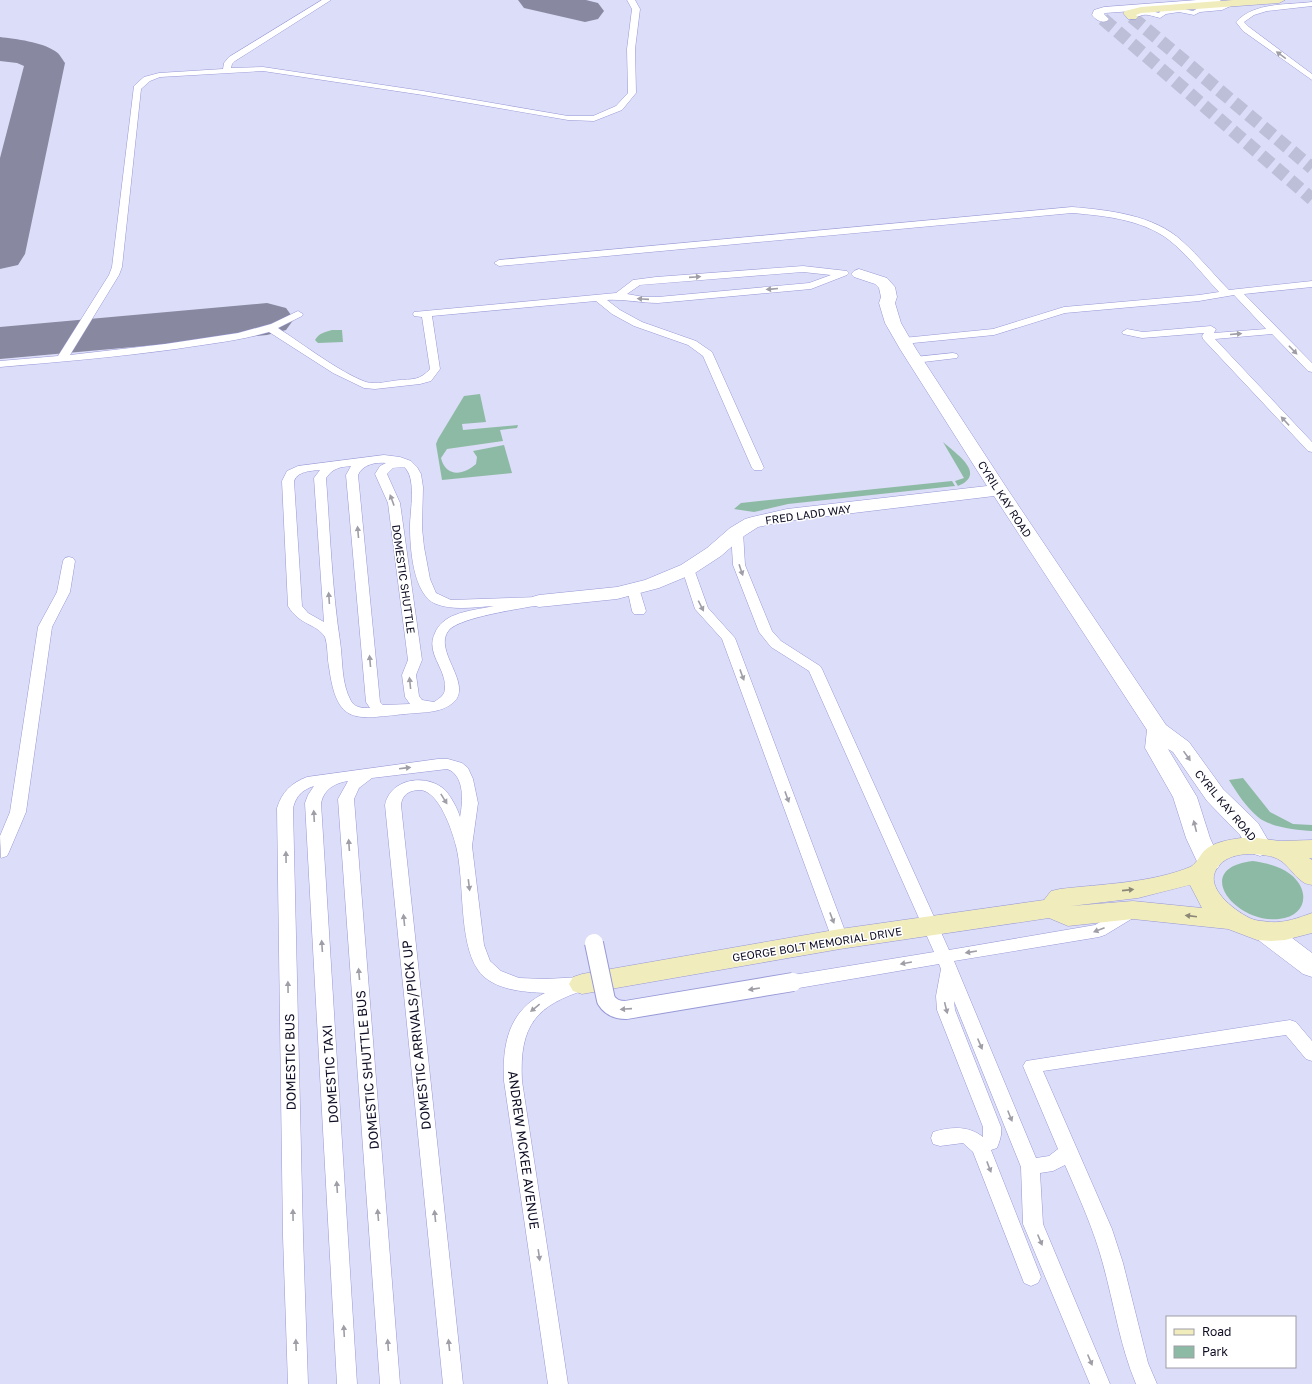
<svg xmlns="http://www.w3.org/2000/svg" width="1312" height="1384" viewBox="0 0 1312 1384" font-family="'Golos Text',sans-serif">
<style>
.green{fill:#8dbaa4}
.lines{fill:none;stroke-linecap:round;stroke-linejoin:round}
.taxiway{fill:#8888a0;fill-rule:evenodd}
.street-tunnel{stroke:#bdbed8;stroke-width:13;stroke-dasharray:13 6;stroke-linecap:butt}
.secondary-tunnel{stroke:#bdbed8;stroke-width:13;stroke-dasharray:13 6;stroke-linecap:butt}
.lane-casing{stroke:#9798d7;stroke-width:1}
.street-casing{stroke:#9798d7;stroke-width:1}
.secondary-casing{stroke:#9798d7;stroke-width:1}
.lane{fill:#fff;fill-rule:evenodd}
.street{fill:#fff;fill-rule:evenodd}
.secondary{fill:#f1ecbc;fill-rule:evenodd}
.lane-bridge-casing{stroke:#9798d7;stroke-width:20;stroke-linecap:butt}
.lane-bridge{stroke:#fff;stroke-width:18}
.oneway{fill:#9f9ea7}
.oneway2{fill:#8b8877}
.labels{text-anchor:middle;dominant-baseline:central;stroke-width:3;stroke-linejoin:round;paint-order:stroke}
.street-label{font-size:11px;fill:#0e0d23;stroke:#fff}
.near-street-label{font-size:13px;fill:#0e0d23;stroke:#fff}
</style>
<rect width="100%" height="100%" fill="#dcddf8"/>
<g class="green">
<path d="M332,330H342L343,342L318,343L315,340C319,333 325,332 332,330Z"/>
<path d="M480,394L486,422L462,424L463,430L518,425L517,428L500,430L503,441L447,449L441,458C446,478 464,475 476,464L477,457L473,451L504,445L512,473L442,480L436,444L438,439L464,396Z"/>
<path d="M943,442C955,453 988,474 958,486L955,481L964,478Z"/>
<path d="M952,481L955,486L788,504L754,512L734,509L741,503Z"/>
<path d="M1243,778L1270,812L1293,824L1312,825V831C1297,830 1269,827 1258,817C1246,807 1237,793 1229,780Z"/>
<path d="M1253,861C1266,863 1279,866 1290,874C1311,890 1307,916 1279,919C1236,924 1190,868 1253,861Z"/>
</g>
<g class="lines">
<g class="taxiway">
<path d="M518,0H586L598,3L604,11L598,19L585,22L524,8Z"/>
<path d="M0,37C16,39 42,42 55,51C60,54 62,59 65,63L25,254L18,265L0,269V158L24,66L17,63L0,61Z"/>
<path d="M267,303L286,308L294,319L286,330L267,335L0,359V327Z"/>
</g>
<path class="street-tunnel" d="M1103,19L1312,199"/>
<path class="secondary-tunnel" d="M1132,17L1312,168"/>
<g class="lane-casing">
<g id="lane">
<path d="M322,0H331L235,61L232,64L231,68L263,67L423,91L568,116H593L616,106L628,93L627,49L632,9L627,0H635L640,9L635,49L636,93L622,110L594,121L568,120L423,95L263,71L160,77L150,81L141,89L122,267L119,275L70,355L165,344L238,333L271,324L298,311L303,314L302,316L278,328C303,344 339,372 366,382C376,385 389,381 400,380C414,379 420,380 430,369L422,317L414,316L413,314L414,312L616,293L633,280L656,277L803,266L847,271L849,273L847,275L811,289L658,303C641,303 624,299 607,300L620,310L642,322L696,341L712,352L764,468L762,470H754L752,468L703,356L688,345L634,326L612,314L596,301L432,316L440,369L431,381L420,384L375,389L364,388L333,373L269,332C239,341 207,344 176,349C117,357 59,362 0,367V361L58,356L109,275L112,267L134,86L144,77L159,73L223,69L224,63L229,57ZM803,272L831,275L809,283L658,297H644L627,294L640,285Z"/>
<path d="M1231,2L1235,4L1222,10L1200,12L1194,15L1179,12L1166,14L1160,18C1145,14 1146,13 1132,19L1128,17C1136,8 1148,10 1159,13L1161,10L1179,8L1193,11L1198,8L1221,6Z"/>
<path d="M1312,2V6L1267,11L1254,15L1244,22L1249,27L1312,74V80L1243,31L1236,22C1254,2 1288,5 1312,2Z"/>
<path d="M1072,207C1109,210 1154,215 1182,241C1199,256 1213,274 1229,290L1312,281V287L1244,294L1312,363V372L1308,371L1272,334L1215,339L1312,442V452L1308,451L1203,339L1202,336L1204,333L1142,338L1123,334L1122,332L1127,329L1143,332L1211,326L1216,329L1214,333L1266,329L1234,295L1199,301L1065,313L994,335L903,344L898,341L903,338L993,329L1064,307L1199,295L1219,292C1204,276 1191,259 1175,245C1148,220 1107,216 1072,213L499,266L494,263L499,260Z"/>
<path d="M953,353L957,354L958,356L957,358L915,363L910,360L915,357Z"/>
<path d="M384,455L400,457L411,461L417,467L421,474L423,487L422,528L424,547L430,579L436,593L451,600L539,597L544,598L546,601L544,604L539,605C520,609 461,617 449,630C432,650 473,683 454,702C441,714 421,712 405,714C355,719 337,726 329,667C327,657 328,646 325,637C316,623 300,626 288,606L282,481L287,471L298,466ZM386,463L380,466L375,474L388,503L408,660L402,675L405,697L410,704L383,705L380,702L358,475C363,464 376,462 386,463ZM351,466L346,475L366,702L370,708C363,708 355,708 351,701C341,683 343,661 340,641C332,588 330,532 326,478C333,468 340,467 351,466ZM404,467C417,477 410,511 410,526C410,548 413,595 436,604C454,611 475,607 494,606C481,609 467,610 455,615C446,618 438,625 435,633C425,653 446,668 445,688C445,695 440,698 434,702L422,700L419,696L416,675L422,660L400,503L387,474L393,468ZM320,470L314,478L324,622L308,613L302,606L294,481C298,471 310,471 320,470Z"/>
<path d="M737,528L741,529L743,532L745,565L772,631L781,641L820,666L822,669L949,950L1095,925L1126,907L1132,905L1138,907L1140,911L1138,915L1105,935L1099,937L954,961L1036,1158L1049,1156L1058,1149L1023,1066L1026,1061L1290,1020L1296,1022L1312,1041V1061L1306,1059L1286,1035L1043,1071L1112,1229L1123,1263L1148,1363L1157,1384H1136C1120,1346 1114,1304 1103,1264C1094,1230 1079,1197 1065,1165L1053,1171L1040,1173L1043,1224L1110,1384H1090L1023,1224L1021,1167L954,1001L955,1010L1001,1127C1002,1135 1000,1140 997,1148L991,1150L1041,1277L1038,1283L1031,1286L1024,1283L973,1152L963,1143L940,1146L933,1144L931,1138L933,1132C950,1127 968,1125 983,1137V1127L937,1010L936,996L941,969L939,964L793,989L787,987L785,982L787,977L793,975L934,952L809,671L771,647L759,632L733,565L731,532L733,529Z"/>
<path d="M69,557L73,558L75,561L70,592L52,627L26,812L9,852L7,856L1,858L0,836L10,812L38,627L57,592L63,561L65,558Z"/>
<path d="M688,565L693,566L694,569L708,608L735,638L848,939L846,943L840,945L834,943L832,939L722,639L695,609L682,569L683,566Z"/>
<path d="M633,584L638,585L639,588L646,611L644,614H634L632,611L627,588L628,585Z"/>
<path d="M438,759H448L462,763L468,768L473,779L478,803L472,846L484,945L490,961L501,971L519,978L545,979L582,977L588,979L590,984L588,989C536,1005 519,1025 522,1081L568,1384H548L504,1081C502,1044 509,1010 545,993C523,992 492,990 478,970C458,941 465,881 456,846C452,830 439,791 420,790C409,790 402,795 401,805L463,1384H443L385,805C390,778 427,773 445,790C452,798 457,808 460,817C463,802 465,775 447,769L372,778L359,788L354,799L400,1384H380L338,799L348,781C335,783 324,789 321,803L357,1384H337L305,803L308,795L314,786C302,790 296,796 293,808L303,1236L308,1384H288L283,1236L277,808C282,792 291,783 307,777Z"/>
</g>
</g>
<g class="street-casing">
<g id="street">
<path d="M1197,0H1220L1222,2L1216,5L1105,13L1104,14L1109,19L1107,21C1101,23 1096,20 1092,15L1094,10L1104,7Z"/>
<path d="M859,269L887,278L895,287L897,297L895,303L901,323L916,349L1008,490L1166,725L1189,742L1223,789L1258,823L1272,847L1269,853L1260,856L1251,853L1240,835L1207,801L1173,752L1168,749L1197,797L1210,838L1221,862L1218,868L1209,871L1200,868L1186,838L1173,797L1145,748L1147,730L994,496L787,521L758,527L744,536L721,556L695,573L659,588L617,599L539,607L532,605L529,601L532,597L539,595L617,587L645,580L681,565L707,548L730,528L745,519L752,517L787,509L987,486L900,349L885,323L879,303L881,297L879,288L875,284L854,277L851,274L854,271Z"/>
<path d="M1266,922L1275,925L1312,953V977L1303,974L1257,939L1253,932L1257,925Z"/>
</g>
</g>
<g class="secondary-casing">
<g id="secondary">
<path d="M1233,0H1285L1279,3L1141,13L1136,15L1138,17L1136,19H1128L1123,13L1125,11L1141,7Z"/>
<path d="M1241,838H1257L1280,841L1312,840V858H1309L1312,860V885C1309,884 1305,884 1303,882C1292,875 1287,861 1273,857C1255,852 1224,851 1215,872C1207,891 1238,913 1252,919C1257,921 1264,921 1270,922C1285,923 1298,918 1312,913V933L1285,940L1271,941L1257,940L1228,929L1133,919L1068,926L1049,918L840,949L582,994L573,991L569,984L573,977L582,974L840,929L1044,900L1051,891L1060,889C1102,884 1151,883 1190,867C1195,865 1200,856 1204,851C1213,842 1228,840 1241,838ZM1190,885L1202,908L1133,901L1071,906L1138,898Z"/>
</g>
</g>
<use href="#lane" class="lane"/>
<use href="#street" class="street"/>
<use href="#secondary" class="secondary"/>
<g class="lane-bridge-casing">
<path id="lane-bridge" d="M594,943L606,1000C611,1008 617,1010 626,1010L793,982"/>
</g>
<use href="#lane-bridge" class="lane-bridge"/>
</g>
<defs><path id="oneway-solid" d="M-6-.8H1V-3.2L6.5 0L1 3.2V.8H-6Z"/></defs>
<g class="oneway">
<use href="#oneway-solid" transform="translate(1281 55) rotate(-144)"/>
<use href="#oneway-solid" transform="translate(695 277) rotate(-4)"/>
<use href="#oneway-solid" transform="translate(772 289) rotate(175)"/>
<use href="#oneway-solid" transform="translate(643 299) rotate(-176)"/>
<use href="#oneway-solid" transform="translate(1236 334) rotate(-5)"/>
<use href="#oneway-solid" transform="translate(1293 350) rotate(46)"/>
<use href="#oneway-solid" transform="translate(1285 421) rotate(-133)"/>
<use href="#oneway-solid" transform="translate(392 500) rotate(-110)"/>
<use href="#oneway-solid" transform="translate(358 532) rotate(-95)"/>
<use href="#oneway-solid" transform="translate(741 570) rotate(71)"/>
<use href="#oneway-solid" transform="translate(329 598) rotate(-94)"/>
<use href="#oneway-solid" transform="translate(701 606) rotate(63)"/>
<use href="#oneway-solid" transform="translate(370 661) rotate(-95)"/>
<use href="#oneway-solid" transform="translate(742 675) rotate(70)"/>
<use href="#oneway-solid" transform="translate(410 683) rotate(-96)"/>
<use href="#oneway-solid" transform="translate(1187 756) rotate(55)"/>
<use href="#oneway-solid" transform="translate(405 768) rotate(-7)"/>
<use href="#oneway-solid" transform="translate(787 797) rotate(70)"/>
<use href="#oneway-solid" transform="translate(444 799) rotate(58)"/>
<use href="#oneway-solid" transform="translate(314 816) rotate(-93)"/>
<use href="#oneway-solid" transform="translate(1195 826) rotate(-104)"/>
<use href="#oneway-solid" transform="translate(349 845) rotate(-94)"/>
<use href="#oneway-solid" transform="translate(286 857) rotate(-91)"/>
<use href="#oneway-solid" transform="translate(469 885) rotate(83)"/>
<use href="#oneway-solid" transform="translate(832 918) rotate(69)"/>
<use href="#oneway-solid" transform="translate(404 920) rotate(-96)"/>
<use href="#oneway-solid" transform="translate(1099 930) rotate(159)"/>
<use href="#oneway-solid" transform="translate(322 946) rotate(-94)"/>
<use href="#oneway-solid" transform="translate(971 952) rotate(171)"/>
<use href="#oneway-solid" transform="translate(906 963) rotate(170)"/>
<use href="#oneway-solid" transform="translate(359 974) rotate(-95)"/>
<use href="#oneway-solid" transform="translate(288 987) rotate(-91)"/>
<use href="#oneway-solid" transform="translate(754 989) rotate(171)"/>
<use href="#oneway-solid" transform="translate(535 1008) rotate(141)"/>
<use href="#oneway-solid" transform="translate(946 1008) rotate(76)"/>
<use href="#oneway-solid" transform="translate(626 1009) rotate(176)"/>
<use href="#oneway-solid" transform="translate(980 1044) rotate(67)"/>
<use href="#oneway-solid" transform="translate(1010 1116) rotate(68)"/>
<use href="#oneway-solid" transform="translate(989 1167) rotate(69)"/>
<use href="#oneway-solid" transform="translate(337 1187) rotate(-94)"/>
<use href="#oneway-solid" transform="translate(293 1215) rotate(-91)"/>
<use href="#oneway-solid" transform="translate(378 1215) rotate(-95)"/>
<use href="#oneway-solid" transform="translate(435 1216) rotate(-96)"/>
<use href="#oneway-solid" transform="translate(1040 1240) rotate(67)"/>
<use href="#oneway-solid" transform="translate(539 1255) rotate(82)"/>
<use href="#oneway-solid" transform="translate(344 1331) rotate(-93)"/>
<use href="#oneway-solid" transform="translate(296 1345) rotate(-92)"/>
<use href="#oneway-solid" transform="translate(388 1345) rotate(-94)"/>
<use href="#oneway-solid" transform="translate(449 1345) rotate(-96)"/>
<use href="#oneway-solid" transform="translate(1090 1360) rotate(67)"/>
</g>
<g class="oneway2">
<use href="#oneway-solid" transform="translate(1128 890) rotate(-6)"/>
<use href="#oneway-solid" transform="translate(1191 916) rotate(-173)"/>
</g>
<g class="labels">
<g class="street-label">
<text transform="translate(1005 499) rotate(57)">CYRIL KAY ROAD</text>
<text transform="translate(808 514) rotate(-8)">FRED LADD WAY</text>
<text transform="translate(404 579) rotate(82)">DOMESTIC SHUTTLE</text>
<text transform="translate(1226 805) rotate(50)">CYRIL KAY ROAD</text>
<text transform="translate(817 944) rotate(-9)">GEORGE BOLT MEMORIAL DRIVE</text>
</g>
<g class="near-street-label">
<text transform="translate(416 1035) rotate(-96)">DOMESTIC ARRIVALS/PICK UP</text>
<text transform="translate(290 1062) rotate(-91)">DOMESTIC BUS</text>
<text transform="translate(367 1070) rotate(-95)">DOMESTIC SHUTTLE BUS</text>
<text transform="translate(330 1074) rotate(-94)">DOMESTIC TAXI</text>
<text transform="translate(524 1150) rotate(82)">ANDREW MCKEE AVENUE</text>
</g>
</g>
<rect x="1166" y="1316" width="130" height="52" fill="#ffffff" stroke="#9f9ea7"/>
<rect x="1174" y="1329" width="20" height="6" fill="#f1ecbc" stroke="#9f9ea7"/>
<text x="1202" y="1336" font-size="12" fill="#0e0d23">Road</text>
<rect x="1174" y="1346" width="20" height="12" fill="#8dbaa4" stroke="#9f9ea7"/>
<text x="1202" y="1356" font-size="12" fill="#0e0d23">Park</text>
</svg>
